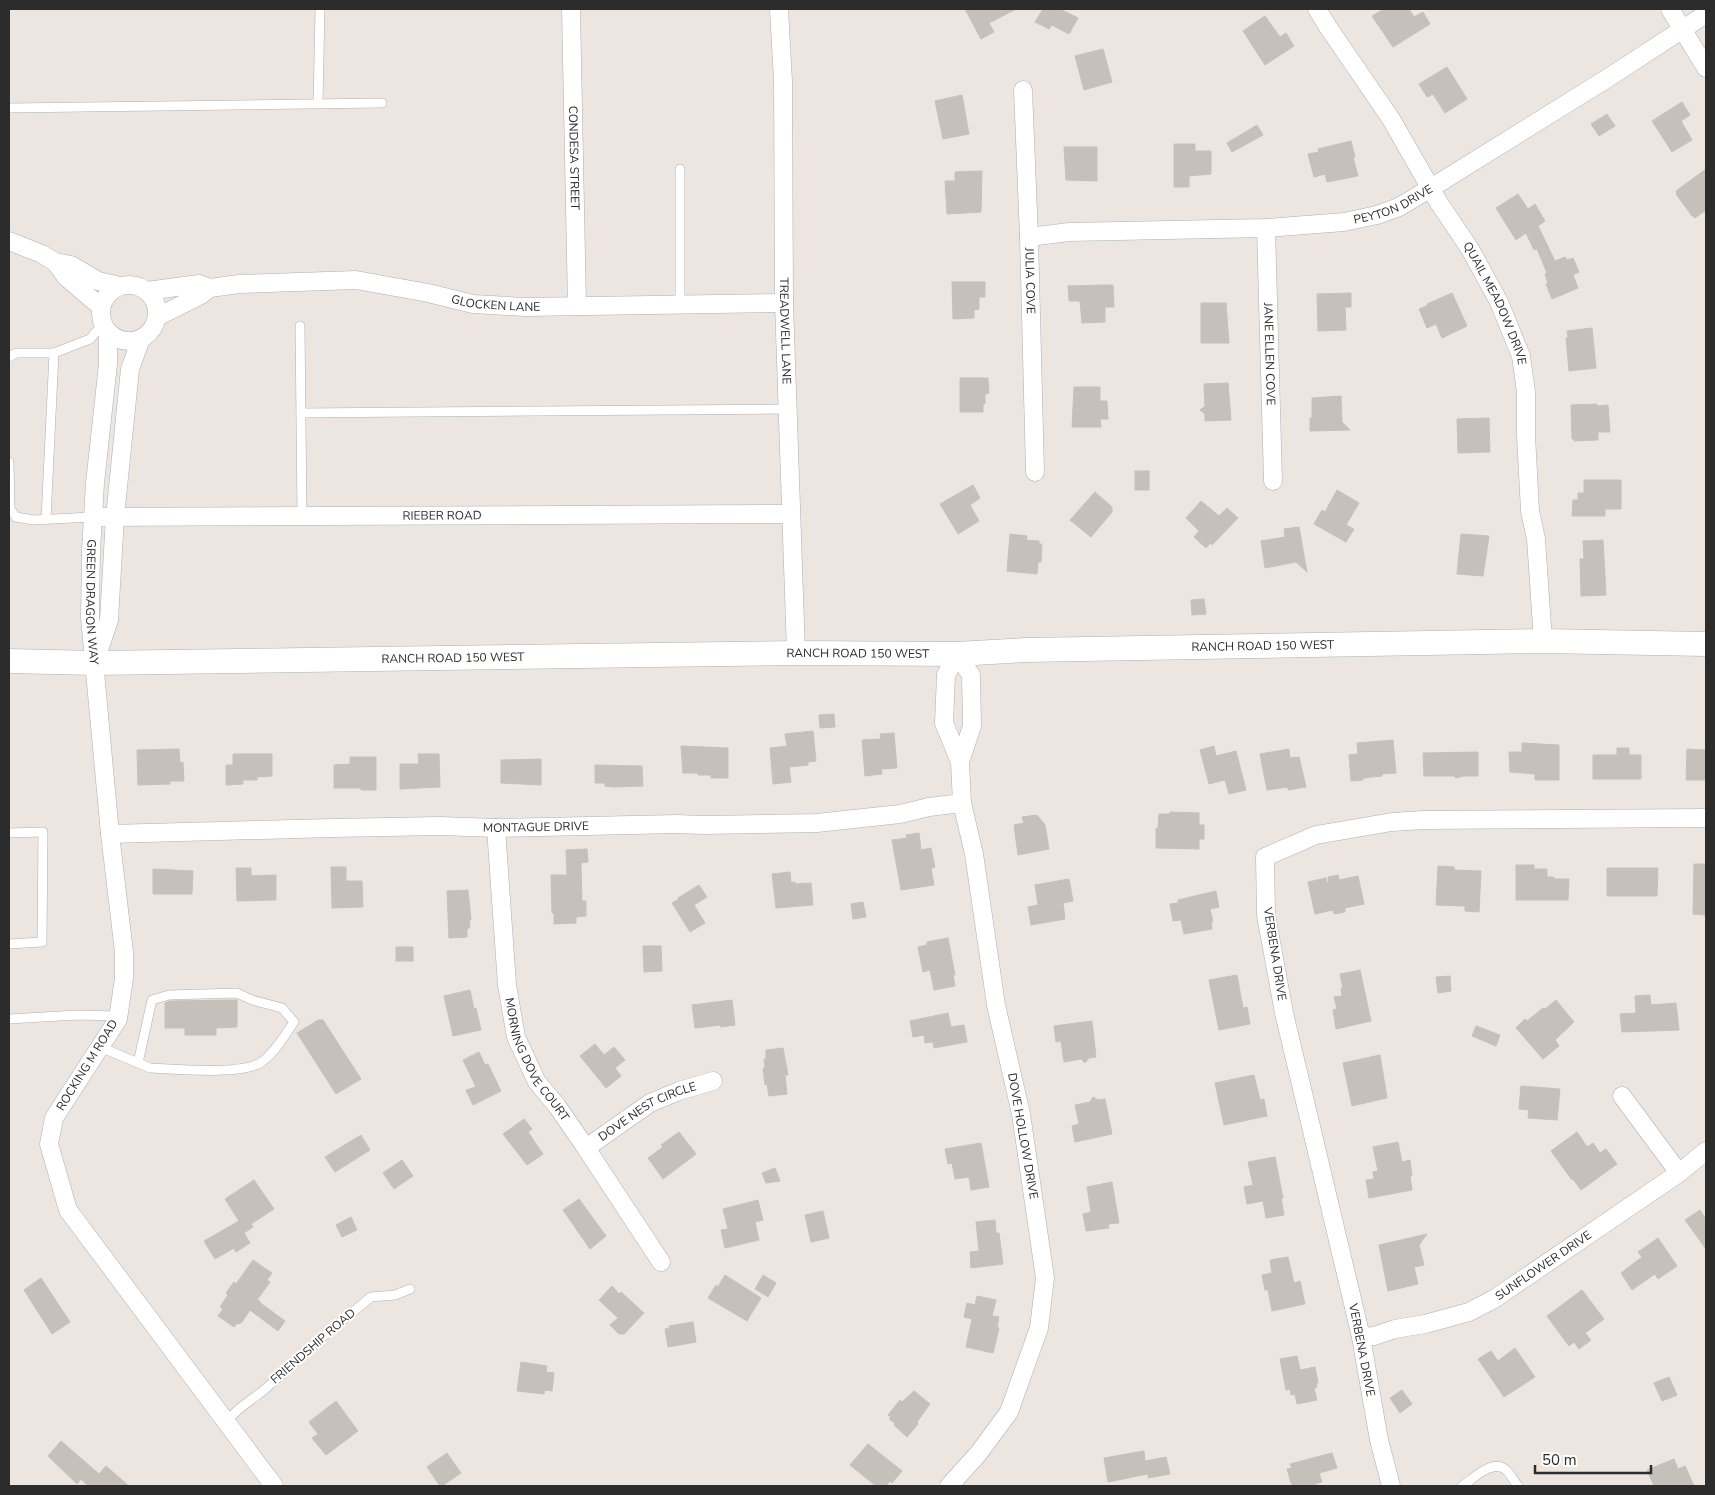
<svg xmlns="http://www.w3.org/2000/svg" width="1715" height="1495" viewBox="0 0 1715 1495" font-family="'Nunito Sans',sans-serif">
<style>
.building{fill:#c6c0bb;stroke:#c8c0b9}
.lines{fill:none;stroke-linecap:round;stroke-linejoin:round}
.lane-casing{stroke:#acb0b7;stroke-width:10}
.street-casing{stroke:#acb0b7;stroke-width:19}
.secondary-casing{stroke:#acb0b7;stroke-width:25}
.lane{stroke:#fff;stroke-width:9}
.street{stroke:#fff;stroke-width:18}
.secondary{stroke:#fff;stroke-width:24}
.labels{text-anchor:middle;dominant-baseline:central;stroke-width:4;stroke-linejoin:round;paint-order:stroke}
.street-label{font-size:12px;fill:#2c2c2c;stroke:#fff}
</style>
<rect width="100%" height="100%" fill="#ede5e0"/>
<g class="building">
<path d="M965,9H1016L989,23L994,32L981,39Z"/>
<path d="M1043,9H1060L1078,18L1069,34L1052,25L1049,29L1035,22Z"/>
<path d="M1384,9H1409L1414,17L1423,12L1430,24L1393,47L1372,16Z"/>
<path d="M1265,16L1280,37L1286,33L1294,46L1265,65L1243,31Z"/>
<path d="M1103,49L1112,82L1084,90L1075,56Z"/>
<path d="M1447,67L1467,99L1445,113L1433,94L1427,97L1419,84Z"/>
<path d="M962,95L969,134L943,139L935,101Z"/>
<path d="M1682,102L1690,115L1681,121L1692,140L1672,152L1652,121Z"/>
<path d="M1607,114L1615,126L1599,136L1591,124Z"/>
<path d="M1257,125L1263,135L1232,152L1227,143Z"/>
<path d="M1351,141L1355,157H1353L1358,176L1327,182L1325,174L1314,177L1308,154L1319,152L1318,149Z"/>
<path d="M1174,144H1195V151H1211V174L1189,176V187H1174Z"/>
<path d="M1064,147H1097V181L1066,180Z"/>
<path d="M1706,169V210L1695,218L1693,216H1692L1676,194L1677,193L1676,191Z"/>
<path d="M982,171L981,212L947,214L945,181H955V172Z"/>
<path d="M1518,194L1528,209L1535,204L1545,221L1538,226L1555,261L1565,257L1567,260L1573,258L1579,272L1573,275L1578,288L1552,299L1546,284L1548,283L1545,274L1547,273L1537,249L1534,250L1526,233L1516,240L1496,208Z"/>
<path d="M952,282H985V297H979V309L974,310V318L953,319Z"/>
<path d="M1104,285H1113L1114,307H1105V322L1082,323L1080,301H1069L1068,286Z"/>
<path d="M1351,293V307H1345L1346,330L1318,331L1317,294Z"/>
<path d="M1452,293L1467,326L1442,338L1436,324L1427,328L1419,309L1427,306V304Z"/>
<path d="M1201,303H1226L1229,343H1201Z"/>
<path d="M1592,328L1596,368L1569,371L1566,338H1568L1567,331Z"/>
<path d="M960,378H988L989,393L985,394V404H983V412H960Z"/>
<path d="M1228,383L1231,420L1205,421V414L1200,410L1205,406L1204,384Z"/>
<path d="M1074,387H1100V401H1107L1108,419H1100L1101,427H1072Z"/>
<path d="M1341,396L1342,422L1350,430L1310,431V418H1312V398Z"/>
<path d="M1597,404V406L1608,405L1610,432H1598V440L1574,441V439H1572L1571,405Z"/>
<path d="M1489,418L1490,452L1458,453L1457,419Z"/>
<rect x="1135" y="471" width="14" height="19"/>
<path d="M1584,480H1621V509H1605V516H1572L1573,500H1578V493H1584Z"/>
<path d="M973,485L980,498L970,505L979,521L958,534L940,504Z"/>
<path d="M1337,490L1359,503L1346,525L1354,529L1346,542L1314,524L1322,510L1325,512Z"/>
<path d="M1095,492L1112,507V512L1091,537L1070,520Z"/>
<path d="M1201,501L1219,516L1227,508L1238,518L1212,545L1210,543L1206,548L1194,537L1199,531L1186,518Z"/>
<path d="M1299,527L1307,572L1296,562L1265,568L1261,541L1285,537L1284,529Z"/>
<path d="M1010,534L1027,536L1026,540L1039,541V544H1042L1041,562H1038L1037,574L1007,571Z"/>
<path d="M1461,534L1489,536L1483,576L1457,574Z"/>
<path d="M1603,540L1606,595L1581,596L1580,559H1584L1583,541Z"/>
<path d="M1204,599L1206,614L1192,615L1191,600Z"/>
<path d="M834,714L835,727L820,728L819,715Z"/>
<path d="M813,731L816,761L808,762V765L789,767L791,782L773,784L770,748L787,746L785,734Z"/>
<path d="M894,733L897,768L881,769L882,774L865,776L862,740L881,739L880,734Z"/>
<path d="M1393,740L1396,773L1382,774V776L1363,778V780L1351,781L1349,755L1358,754L1357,743Z"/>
<path d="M1522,743L1559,745V780H1535V774L1510,772L1509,752H1522Z"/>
<path d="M681,746L728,748V778H711V775H698V773H683Z"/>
<path d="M1214,746L1216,756L1236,751L1246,790L1229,794L1225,780L1209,784L1200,750Z"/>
<path d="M1617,748H1629V755H1641V779H1593V755H1617Z"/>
<path d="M179,749L180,763L183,762L184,781H170V784L138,785L137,750Z"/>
<path d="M1289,749L1290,758L1299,757L1306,787L1288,790V787L1267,790L1260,754Z"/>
<path d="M1687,749L1706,750V780H1686Z"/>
<path d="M1478,752V776H1463L1456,778L1454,776H1424L1423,753Z"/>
<path d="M233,754H272V776L257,777V780H243V784L226,785V765H233Z"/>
<path d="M418,754H439L440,787L400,789V764H419Z"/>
<path d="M350,757H376V790H361V788H334V765L350,764Z"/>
<path d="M541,759V785L501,783V760Z"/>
<path d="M595,765L642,766L643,786L613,787L605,786V783H595Z"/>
<path d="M1170,812L1199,813V825H1204V839H1199V849L1156,848V828L1158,829L1159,814H1170Z"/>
<path d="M1037,815L1045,825L1049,849L1018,855L1014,825L1024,823L1022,817Z"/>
<path d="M919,833L921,850L931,848L935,867L931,868L934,885L901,890L892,840L907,838L906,835Z"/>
<path d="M587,849L588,862L581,863L582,901H586V916L576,917V923L554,924V913H552L551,875H567L566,850Z"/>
<path d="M1694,864H1706V915L1693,914Z"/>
<path d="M1516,865H1534V869H1547V877H1554V879H1569L1568,900H1516Z"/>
<path d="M1438,866L1454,867V870L1481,871L1479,912L1465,911V906L1436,905Z"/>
<path d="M331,867H346V881H362L363,907L332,908Z"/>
<path d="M236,868H251V876L276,875V900L237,901Z"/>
<path d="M1607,868H1658L1657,896H1607Z"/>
<path d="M153,869L193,871L192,894H153Z"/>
<path d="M790,872L791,883L795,882V884L811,883L813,905L776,908L772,874Z"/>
<path d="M1338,875L1339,880L1358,876L1364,904L1345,908V912L1334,914L1333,910L1315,914L1308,882L1326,878L1327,883L1329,882L1328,877Z"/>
<path d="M1069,879L1073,901L1063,903L1065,919L1031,925L1028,907L1038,905L1035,885Z"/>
<path d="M699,885L707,897L694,905L705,923L690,932L672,903L679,899L678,898Z"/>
<path d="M468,890L471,920H469L470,928H467V937L449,938L447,891Z"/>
<path d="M1216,891L1219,907L1210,909L1213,922H1211L1212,929L1184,934L1181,920L1173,921L1170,904L1178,903V900Z"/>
<path d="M863,902L866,917L853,919L851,904Z"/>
<path d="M948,938L955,975H953L955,986L934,990L930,970L923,972L918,947L927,945V942Z"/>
<path d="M643,946H661L662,971L644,972Z"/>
<rect x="396" y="947" width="17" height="14"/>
<path d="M1360,970L1371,1021L1336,1029L1333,1010L1337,1009L1334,997L1342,996L1341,988H1343L1340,974Z"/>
<path d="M1237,975L1243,1008L1247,1007L1250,1024L1219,1030L1209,980Z"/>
<path d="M1450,976L1451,991L1438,993L1436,977Z"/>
<path d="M470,990L474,1009L476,1008L481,1030L453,1036L444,996Z"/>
<path d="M1650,995L1651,1005L1676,1003L1679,1030L1622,1032L1620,1014L1636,1013L1635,996Z"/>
<path d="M237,1000V1027L216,1028V1035H185V1028H165V1003L170,1001Z"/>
<path d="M732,1000L735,1025L721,1027L720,1025L695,1028L692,1005Z"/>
<path d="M1556,1000L1574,1022L1555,1040L1559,1046L1543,1059L1516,1028L1525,1019L1527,1021L1543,1008L1545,1009Z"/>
<path d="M948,1013L951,1027L964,1025L967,1042L934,1048L933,1042L925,1043L924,1035L913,1037L910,1021Z"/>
<path d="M318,1020H323L361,1079L336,1094L297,1033Z"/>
<path d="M1092,1021L1096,1057L1089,1058L1085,1063L1081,1059L1064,1062L1061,1041L1056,1042L1054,1026Z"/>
<path d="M1476,1026L1500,1035L1496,1046L1472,1036Z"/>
<path d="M595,1044L604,1055L614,1047L625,1060L615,1068L621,1076L606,1088L580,1056Z"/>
<path d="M783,1048L788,1075H785L787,1094L769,1096L767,1084L765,1085L763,1068H765L764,1059H766V1050Z"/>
<path d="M479,1052L485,1065L488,1064L501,1091L473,1105L466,1090L476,1087L463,1060Z"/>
<path d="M1380,1055L1387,1098L1352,1106L1343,1063Z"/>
<path d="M1254,1075L1260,1100L1264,1099L1267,1116L1224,1125L1215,1083Z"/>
<path d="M1521,1086L1560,1089L1557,1120L1528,1118L1529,1110L1519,1109Z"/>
<path d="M1093,1097L1098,1100L1105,1099L1112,1134L1075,1142L1072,1126L1079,1124L1075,1105L1090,1102Z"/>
<path d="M524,1119L532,1129L528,1132L543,1154L527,1165L503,1134Z"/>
<path d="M679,1132L696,1154L663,1179L648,1158L663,1147L661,1145Z"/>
<path d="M1577,1132L1587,1147L1593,1143L1600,1153L1606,1149L1617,1164L1581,1190L1573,1179L1572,1180L1551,1151Z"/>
<path d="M361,1135L370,1150L335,1172L325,1157Z"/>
<path d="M1398,1142L1402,1162L1410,1160L1412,1176H1410L1412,1190L1369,1198L1366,1180L1374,1179L1373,1172L1378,1171L1373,1147Z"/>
<path d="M981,1143L989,1187L971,1190L969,1177L955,1179L952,1163L948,1164L945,1149Z"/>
<path d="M1275,1157L1283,1198H1281L1284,1215L1266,1218L1263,1201L1247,1204L1244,1187L1253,1185L1248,1162Z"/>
<path d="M402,1160L413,1176L394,1189L383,1173Z"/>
<path d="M775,1168L780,1181L766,1183L762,1173Z"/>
<path d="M254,1180L274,1209L251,1224L253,1227L244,1233L250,1243L236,1252L234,1248L215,1259L204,1241L239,1221L225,1199Z"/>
<path d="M1112,1182L1119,1223L1108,1224L1109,1228L1086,1231L1083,1214L1091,1212L1087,1187Z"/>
<path d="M579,1199L606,1236L590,1249L563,1210Z"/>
<path d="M758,1200L763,1220L755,1222L759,1240L725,1248L721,1230L728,1229L723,1209Z"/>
<path d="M1700,1210L1706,1219V1249L1685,1220Z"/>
<path d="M823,1211L829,1238L811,1242L805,1215Z"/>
<path d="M351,1217L357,1230L342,1237L336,1225Z"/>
<path d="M995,1220L996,1233H999L1003,1264L971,1268L970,1252L979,1251L976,1222Z"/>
<path d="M1427,1234L1419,1245L1424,1265L1414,1267L1418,1284L1388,1291L1379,1245Z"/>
<path d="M1658,1238L1677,1266L1658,1279L1655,1274L1632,1290L1621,1273L1642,1257L1638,1252Z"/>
<path d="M1288,1257L1294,1283L1300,1281L1305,1304L1272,1311L1268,1290H1265L1262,1275L1272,1273L1270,1260Z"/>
<path d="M253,1260L272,1273L267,1280L270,1282L257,1300L260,1301L259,1302L285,1321L278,1331L250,1310L242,1322L238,1324L237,1323L234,1327L218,1316L223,1309L220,1307L228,1295L226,1293L234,1282L236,1284Z"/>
<path d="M725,1275L761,1298L747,1321L708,1298L716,1285L718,1287Z"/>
<path d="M763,1275L776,1283L768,1297L755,1289Z"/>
<path d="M41,1278L70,1322L52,1334L24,1290Z"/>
<path d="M612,1286L619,1294L621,1292L644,1313L624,1334H619L610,1325L618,1318L599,1300Z"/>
<path d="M1582,1290L1604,1319L1585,1333L1591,1340L1579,1349L1574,1342L1569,1346L1547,1316Z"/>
<path d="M977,1296L996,1300L992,1316L999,1317L997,1327L999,1328L993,1353L966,1347L972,1319L964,1317L967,1303L975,1305Z"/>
<path d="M693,1322L696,1342L668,1347L665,1329L670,1328L669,1326Z"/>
<path d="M1515,1348L1535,1377L1504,1397L1478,1359L1491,1351L1498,1361Z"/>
<path d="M1297,1356L1300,1370L1315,1367L1318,1383H1316L1317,1387L1314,1388L1317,1400L1297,1404L1295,1394L1291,1395L1290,1389L1286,1390L1280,1359Z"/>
<path d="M521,1362L547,1366L546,1372L554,1373L552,1391L545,1390L544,1394L517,1391Z"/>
<path d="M1669,1377L1677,1395L1662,1401L1654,1383Z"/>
<path d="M1402,1390L1412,1404L1400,1413L1390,1398Z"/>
<path d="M914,1391L930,1404L917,1422L918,1424L907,1437L894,1425L895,1423L889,1419L891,1417L888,1415L900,1400L902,1402Z"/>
<path d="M336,1401L358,1431L326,1455L312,1438L318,1434L309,1422Z"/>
<path d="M61,1441L99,1474L106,1466L129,1486H88L81,1479L77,1484L48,1456Z"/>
<path d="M868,1444L902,1471L892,1483L890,1481L886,1486H876L850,1465Z"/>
<path d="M1144,1451L1145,1461L1166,1457L1170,1474L1148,1478V1474L1108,1482L1104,1458Z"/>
<path d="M447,1453L461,1473L442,1486H440L427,1467Z"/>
<path d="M1332,1453L1337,1468L1319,1473L1322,1482L1315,1484L1316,1486H1292L1287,1469L1292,1468L1290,1464Z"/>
<path d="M1674,1459L1678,1469L1685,1466L1694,1486H1654L1647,1470Z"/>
</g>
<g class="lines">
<g class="lane-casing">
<g id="lane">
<path d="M318,103L320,9"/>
<path d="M9,108L382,103"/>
<path d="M680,169V304"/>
<path d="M300,326L302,516"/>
<path d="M9,357L16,353H54L90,339L102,325"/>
<path d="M301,413L787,409"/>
<path d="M9,462L10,509L16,517L33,520L93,517"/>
<path d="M46,519L54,353"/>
<path d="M9,833L43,832L42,942L9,944"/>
<path d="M9,1019L77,1015L118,1016"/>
<path d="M100,1047L150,1068C175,1069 245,1076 263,1061C276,1051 285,1035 294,1022L282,1008L252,1000L237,993L169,995L152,1000L138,1063"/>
<path d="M225,1422L240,1408L263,1391L320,1339L371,1297L395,1295L410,1289"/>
<path d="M1462,1486C1473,1479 1493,1458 1506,1470C1511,1475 1514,1481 1518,1486"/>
</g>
</g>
<g class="street-casing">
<g id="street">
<path id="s1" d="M571,9L577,306"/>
<path id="s2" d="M779,9L783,81L784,303L796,653"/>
<path id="s3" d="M1317,9L1328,27L1391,119L1439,203L1470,249L1499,302L1521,356L1526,392V435L1530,511L1536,539L1543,641"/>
<path d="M1670,9L1706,68"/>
<path id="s4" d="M1023,90L1029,237L1035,472"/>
<path id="s5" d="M1266,228L1273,481"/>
<path id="s6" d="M1029,237L1069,232L1266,228L1344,222L1377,215L1399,207L1431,188L1611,76L1706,14"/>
<path d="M9,241L42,254L55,262L66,277L101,307"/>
<path d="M55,262L71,265L98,281L120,286"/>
<circle cx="129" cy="313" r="28"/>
<path d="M147,291L199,284L210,288"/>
<path id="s7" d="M157,317L201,295L210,288L239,284L356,280L428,293L473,304L525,307L784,303"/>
<path id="s8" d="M108,333V364L95,483L91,551L90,618L110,834L124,952V978L118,1019L54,1118L49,1144L68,1210L274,1486"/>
<path id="s9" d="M93,517L790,514"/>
<path d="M97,656L109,620L115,517L130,369L141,339"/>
<path id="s10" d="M496,828L507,985L516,1037L537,1082L557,1106L586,1148L661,1262"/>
<path id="s11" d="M110,834L333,828L440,826L496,828L677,824L703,825L817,823L900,814L929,807L962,803"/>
<path d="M1622,1096L1679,1173"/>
<path id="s12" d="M586,1148L650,1103L679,1091L713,1081"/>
<path id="s13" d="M1361,1337L1374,1336L1395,1329L1425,1324L1469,1312L1494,1299L1679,1173L1706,1151"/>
<path d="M949,1486L978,1454L1009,1412L1039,1328L1045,1278L1021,1114L996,1005L974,854L962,803L960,762L944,723L946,675L957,654L971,675L972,726L960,762"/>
<path d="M1391,1486L1379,1440L1361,1337L1284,1013L1266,915L1265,857L1316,835L1392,822L1424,820L1706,818"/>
</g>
</g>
<g class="secondary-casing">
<g id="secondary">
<path id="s14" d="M9,661L95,663L796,653L957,654L1026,650L1543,641L1706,644"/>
</g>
</g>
<use href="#lane" class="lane"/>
<use href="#street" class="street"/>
<use href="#secondary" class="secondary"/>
</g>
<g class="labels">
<g class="street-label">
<text stroke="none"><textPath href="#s1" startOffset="149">CONDESA STREET</textPath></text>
<text stroke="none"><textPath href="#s6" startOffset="368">PEYTON DRIVE</textPath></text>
<text stroke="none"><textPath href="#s4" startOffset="191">JULIA COVE</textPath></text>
<text stroke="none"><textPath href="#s7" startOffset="349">GLOCKEN LANE</textPath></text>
<text stroke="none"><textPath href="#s3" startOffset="345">QUAIL MEADOW DRIVE</textPath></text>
<text stroke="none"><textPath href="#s2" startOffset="322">TREADWELL LANE</textPath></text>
<text stroke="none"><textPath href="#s5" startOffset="126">JANE ELLEN COVE</textPath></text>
<text stroke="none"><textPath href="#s9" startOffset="349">RIEBER ROAD</textPath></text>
<text stroke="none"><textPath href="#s8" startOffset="270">GREEN DRAGON WAY</textPath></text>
<text stroke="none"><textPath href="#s14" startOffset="1254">RANCH ROAD 150 WEST</textPath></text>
<text stroke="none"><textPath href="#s14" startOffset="849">RANCH ROAD 150 WEST</textPath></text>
<text stroke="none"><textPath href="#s14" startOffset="444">RANCH ROAD 150 WEST</textPath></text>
<text stroke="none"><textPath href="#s11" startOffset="426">MONTAGUE DRIVE</textPath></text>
<text transform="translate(1275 954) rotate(81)">VERBENA DRIVE</text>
<text stroke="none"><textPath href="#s10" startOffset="239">MORNING DOVE COURT</textPath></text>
<text transform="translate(87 1065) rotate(-58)">ROCKING M ROAD</text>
<text stroke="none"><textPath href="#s12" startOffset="72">DOVE NEST CIRCLE</textPath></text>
<text transform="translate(1023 1136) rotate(80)">DOVE HOLLOW DRIVE</text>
<text stroke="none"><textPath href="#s13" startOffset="199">SUNFLOWER DRIVE</textPath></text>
<text transform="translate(313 1346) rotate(-41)">FRIENDSHIP ROAD</text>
<text transform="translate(1362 1350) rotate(79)">VERBENA DRIVE</text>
</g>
</g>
<rect width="1715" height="1495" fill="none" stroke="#2c2c2c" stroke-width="20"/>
<path d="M1535 1465v8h116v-8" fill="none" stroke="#2c2c2c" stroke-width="2.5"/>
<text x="1542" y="1465" font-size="15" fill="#2c2c2c" stroke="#ffffff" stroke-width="4" paint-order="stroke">50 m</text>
</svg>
